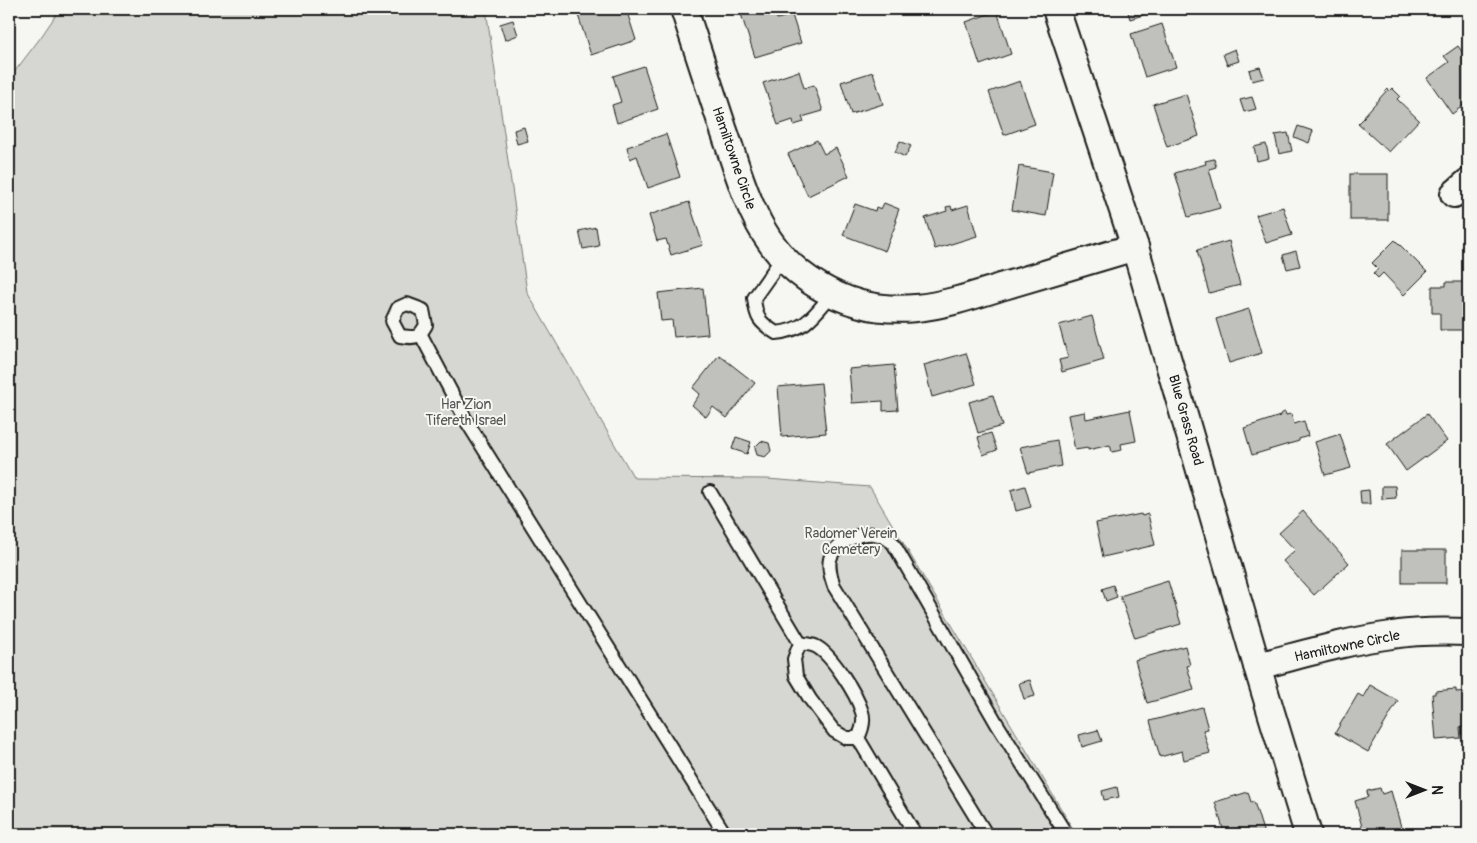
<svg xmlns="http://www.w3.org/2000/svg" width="1477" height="843" viewBox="0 0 1477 843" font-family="Pangolin,sans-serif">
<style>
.green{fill:#d6d6d2;stroke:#797977}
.building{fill:#c0c0bd;stroke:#1c1c1c}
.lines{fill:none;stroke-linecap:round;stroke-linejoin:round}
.lane-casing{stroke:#1c1c1c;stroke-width:16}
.street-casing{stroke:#1c1c1c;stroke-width:30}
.lane{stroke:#f6f6f2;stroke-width:12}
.street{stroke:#f6f6f2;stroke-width:26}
.labels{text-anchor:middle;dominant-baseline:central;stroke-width:4;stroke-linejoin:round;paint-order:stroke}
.street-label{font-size:14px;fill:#1c1c1c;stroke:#f6f6f2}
.park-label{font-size:14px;fill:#545453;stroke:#f6f6f2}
</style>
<rect width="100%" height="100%" fill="#f6f6f2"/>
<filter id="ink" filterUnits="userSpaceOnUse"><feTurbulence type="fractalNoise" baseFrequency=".02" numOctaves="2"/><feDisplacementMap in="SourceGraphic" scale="10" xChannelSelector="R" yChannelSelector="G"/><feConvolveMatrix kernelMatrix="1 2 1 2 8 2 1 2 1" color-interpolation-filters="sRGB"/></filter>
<g filter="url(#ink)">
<path class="green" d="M60,9H486L527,292L634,478L767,479L870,487L1076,834H9V79L41,37Z"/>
<g class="building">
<path d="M588,9H626L636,40L591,55L577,12Z"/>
<path d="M759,9H773L777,19L792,15L801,43L755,57L741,14Z"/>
<path d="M1127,9H1155L1156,11L1130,19Z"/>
<path d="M997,11L1011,54L980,65L966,22Z"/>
<path d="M513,20L518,35L505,40L500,24Z"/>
<path d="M1162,24L1176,67L1145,77L1131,34Z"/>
<path d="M1458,46L1468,60V102L1452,114L1427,78L1449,62L1444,56Z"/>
<path d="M1235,49L1239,61L1227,65L1223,54Z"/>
<path d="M644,66L658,109L617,123L612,105L621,102L613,76Z"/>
<path d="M1260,67L1264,78L1252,81L1249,70Z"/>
<path d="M799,71L804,88L814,85L823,111L802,117L804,122L794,125L793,120L778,125L763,83Z"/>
<path d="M873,72L883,104L851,114L841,82Z"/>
<path d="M1020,81L1035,124L1004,135L989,92Z"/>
<path d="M1392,88L1400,96L1397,99L1419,120L1389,152L1358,124L1365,117L1364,116L1388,89L1389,91Z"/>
<path d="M1186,94L1199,136L1167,147L1153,104Z"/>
<path d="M1252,97L1256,109L1244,112L1240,100Z"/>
<path d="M1298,126L1313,131L1309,143L1294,137Z"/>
<path d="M524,127L528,141L517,144L514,130Z"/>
<path d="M1288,133L1292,151L1279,154L1275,135Z"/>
<path d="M666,134L680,177L648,188L637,156L630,159L627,147Z"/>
<path d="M817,140L824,154L836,148L849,176L808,196L788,154Z"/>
<path d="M900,141L911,146L905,157L895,152Z"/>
<path d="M1266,144L1269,158L1257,161L1254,147Z"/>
<path d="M1214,159L1216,167L1209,169L1220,208L1188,217L1175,173L1206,164L1205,161Z"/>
<path d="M1019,166L1053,172L1046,216L1012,210Z"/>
<rect x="1350" y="174" width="38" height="46"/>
<path d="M689,202L703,245L671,255L666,239L657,241L649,215Z"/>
<path d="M884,203L899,209L895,220L897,221L885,251L843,235L855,204L875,211L876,207L881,209Z"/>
<path d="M968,205L977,236L935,249L925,218L947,211L946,207L951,206L952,210Z"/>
<path d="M1283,207L1292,235L1266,243L1256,215Z"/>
<path d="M596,227L599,246L583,249L579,231Z"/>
<path d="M1395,240L1427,272L1404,295L1383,273L1378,278L1373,273L1378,269L1372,263Z"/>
<path d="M1229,241L1240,285L1209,293L1197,250Z"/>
<path d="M1296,251L1300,266L1287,269L1283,255Z"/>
<path d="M1446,282H1468V330H1440V313H1432V286H1446Z"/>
<path d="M703,288L708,334L674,337L672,320L661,321L658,293Z"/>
<path d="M1249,309L1262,353L1229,363L1216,319Z"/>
<path d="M1092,316L1104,360L1062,372L1059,360L1068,358L1059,325Z"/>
<path d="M966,353L976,384L932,397L924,365Z"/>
<path d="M719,355L755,383L727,418L713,407L706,417L692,405L700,394L693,388Z"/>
<path d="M894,365L898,410L883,411V401L852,403L849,369Z"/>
<path d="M821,383L826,433L782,437L778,387Z"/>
<path d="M993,395L1002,426L978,433L969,402Z"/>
<path d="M1130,410L1136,441L1121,444L1122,450L1112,452L1110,445L1088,450V448L1075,450L1068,415L1085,412L1086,419Z"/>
<path d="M1285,412L1286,415L1291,414L1294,424L1304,421L1308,436L1299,439V441L1252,455L1244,428L1280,416V414Z"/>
<path d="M1427,414L1447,441L1406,471L1387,444Z"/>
<path d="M991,433L997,450L983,455L978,437Z"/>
<path d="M1340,434L1351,468L1325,475L1315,442Z"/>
<path d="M736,437L751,442L747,454L732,449Z"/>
<path d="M1057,440L1061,466L1028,473L1020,447Z"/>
<path d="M761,441L769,443L771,451L765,457L757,455L755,447Z"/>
<path d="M1025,486L1031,507L1016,511L1011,490Z"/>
<path d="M1382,486H1395L1396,498L1382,499Z"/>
<path d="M1369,490L1370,504H1361L1360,491Z"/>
<path d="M1303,511L1349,563L1314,595L1283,561L1295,550L1279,533Z"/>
<path d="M1141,514L1142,516L1148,514L1155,545L1103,557L1096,523Z"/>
<rect x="1402" y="550" width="44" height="33"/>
<path d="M1168,581L1181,624L1135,638L1120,596Z"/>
<path d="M1113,585L1117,597L1106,601L1102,589Z"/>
<path d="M1185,646L1190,665L1187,666L1194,690L1147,703L1135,660Z"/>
<path d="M1030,680L1035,696L1024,699L1019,683Z"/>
<path d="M1370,685L1398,701L1368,752L1335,733L1358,694L1363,697Z"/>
<path d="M1456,689V692L1468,691L1467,726L1460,727L1461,738L1436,740L1432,694H1435V691Z"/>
<path d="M1202,707L1208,729L1203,730L1210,753L1184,760L1182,751L1160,757L1150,721Z"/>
<path d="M1098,730L1102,741L1082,747L1079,735Z"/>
<path d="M1117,787L1119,797L1104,800L1102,791Z"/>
<path d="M1380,788L1382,794L1391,791L1403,834H1364L1355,801L1368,797L1367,791Z"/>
<path d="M1248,792L1251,802H1254L1264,834H1239L1238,828L1224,832L1215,802Z"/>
</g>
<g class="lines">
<g class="lane-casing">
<g id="lane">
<path d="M783,257L754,298C756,318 759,322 776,333C806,330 814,315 832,294"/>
<path d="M407,304L423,310L426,325C418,339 416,338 400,336L392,321L398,308Z"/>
<path d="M421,335L467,422L725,834"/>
<path d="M710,492L800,643L794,659L796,676L810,699L834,731L846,738H858"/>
<path d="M800,643C804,644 811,644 815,646C831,653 857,695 862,712C865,721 862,730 858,738L915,834"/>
<path d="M986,834L834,586C831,577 828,568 830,559C835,542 863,530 879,535C884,536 889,540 893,543L997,724L1066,834"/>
</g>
</g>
<g class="street-casing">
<g id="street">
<path d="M684,9C697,48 710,88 723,128C733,156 741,186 754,213C782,276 847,315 916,308C946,305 975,295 1004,286C1048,273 1091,260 1135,247"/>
<path d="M1056,9L1135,247L1257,666L1308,834"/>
<path d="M1454,194L1468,182"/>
<path d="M1257,666C1301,655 1346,641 1392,635C1417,631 1443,631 1468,632"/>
</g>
</g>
<use href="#lane" class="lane"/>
<use href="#street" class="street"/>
</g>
</g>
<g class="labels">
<g class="street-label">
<text transform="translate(734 158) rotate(71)">Hamiltowne Circle</text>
<text transform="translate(1186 420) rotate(74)">Blue Grass Road</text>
<text transform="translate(1347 646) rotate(-12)">Hamiltowne Circle</text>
</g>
<g class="park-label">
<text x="466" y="404">Har Zion<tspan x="466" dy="16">Tifereth Israel</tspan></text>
<text x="851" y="533">Radomer Verein<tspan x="851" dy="16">Cemetery</tspan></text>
</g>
</g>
<rect width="1477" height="843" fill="none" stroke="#f6f6f2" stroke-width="30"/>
<rect x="15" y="15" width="1447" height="813" fill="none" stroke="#1c1c1c" stroke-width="2" filter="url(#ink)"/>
<g transform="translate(1424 790) rotate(90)" stroke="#f6f6f2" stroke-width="4" paint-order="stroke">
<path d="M0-4L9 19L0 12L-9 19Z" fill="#1c1c1c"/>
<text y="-8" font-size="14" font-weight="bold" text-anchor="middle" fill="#1c1c1c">N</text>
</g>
</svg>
